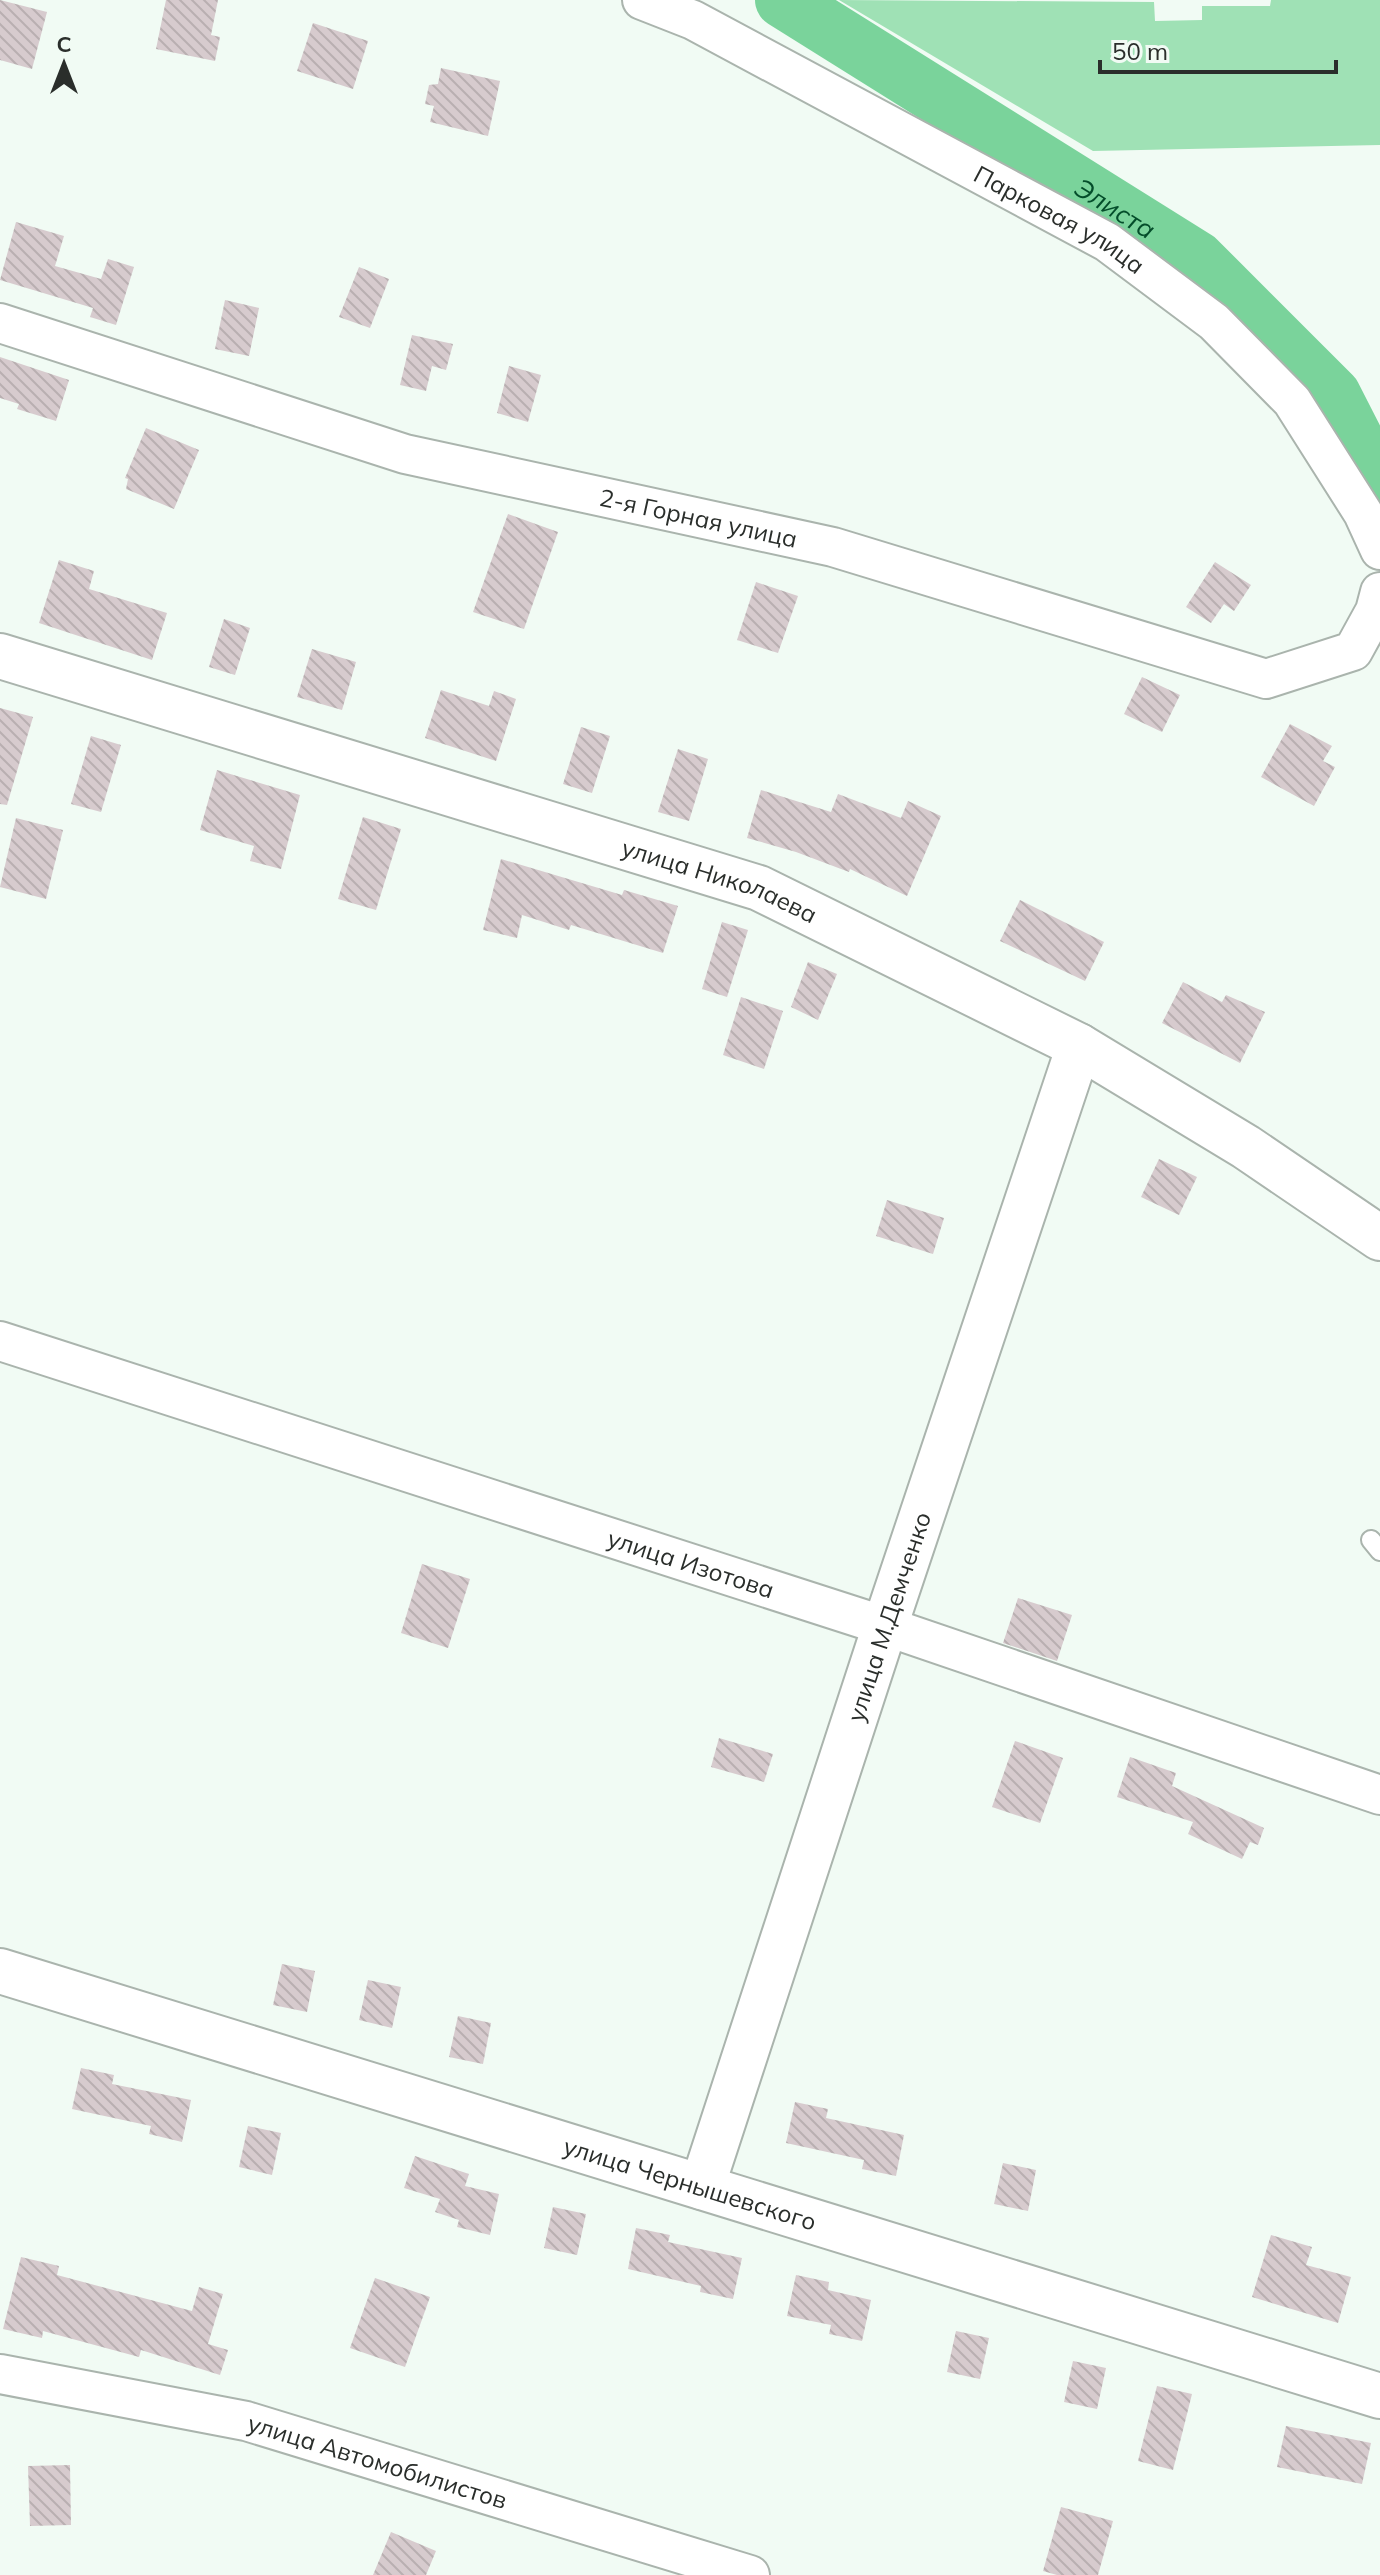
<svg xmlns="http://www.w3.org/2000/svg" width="1380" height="2575" viewBox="0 0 1380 2575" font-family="Mulish,sans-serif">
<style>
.park{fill:#9fe1b5}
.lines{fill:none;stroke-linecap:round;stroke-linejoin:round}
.stream{stroke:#7ad39b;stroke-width:9}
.river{stroke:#7ad39b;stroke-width:56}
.building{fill:url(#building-back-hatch)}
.lane-casing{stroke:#aab4ad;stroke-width:22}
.street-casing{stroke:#aab4ad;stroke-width:42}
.secondary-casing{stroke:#aab4ad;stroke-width:48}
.lane{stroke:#fff;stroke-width:18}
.street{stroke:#fff;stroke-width:38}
.secondary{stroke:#fff;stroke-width:44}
.labels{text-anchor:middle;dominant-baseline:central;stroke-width:6;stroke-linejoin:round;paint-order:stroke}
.street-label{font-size:24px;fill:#2a2e2b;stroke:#f1fbf4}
.water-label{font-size:26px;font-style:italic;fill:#044d2a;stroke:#f1fbf4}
</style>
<defs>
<pattern id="building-back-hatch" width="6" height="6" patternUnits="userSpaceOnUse" patternTransform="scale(2)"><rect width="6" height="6" fill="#d7cbce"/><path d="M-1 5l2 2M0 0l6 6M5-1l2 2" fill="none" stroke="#b9afb1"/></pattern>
</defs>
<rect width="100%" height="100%" fill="#f1fbf4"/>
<path class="park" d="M839,0L1154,2L1155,21L1202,20V6H1270L1271,0H1380V145L1093,151Z"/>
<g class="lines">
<path class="stream" d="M786,2V0"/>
<path class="river" id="s1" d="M783,0L1197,259L1333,395L1380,487"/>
</g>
<g class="building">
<path d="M0,0L47,12L32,69L0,60Z"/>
<path d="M166,0H218L211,35L220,37L215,61L156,49Z"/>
<path d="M313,23L368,41L353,89L297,71Z"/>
<path d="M441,68L500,81L488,136L430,122L434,106L425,104L429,85L438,84Z"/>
<path d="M16,222L64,236L55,266L101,279L108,259L134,267L116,325L90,317L93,308L0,280Z"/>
<path d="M359,267L389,279L370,328L339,317Z"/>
<path d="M225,300L259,308L249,356L215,349Z"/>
<path d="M412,335L453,344L446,370L432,366L426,391L400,385Z"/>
<path d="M0,357L69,380L56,421L17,409L19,404L0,398Z"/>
<path d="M509,366L541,375L528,422L497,413Z"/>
<path d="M146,428L199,450L174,509L126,489L128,479L125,478Z"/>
<path d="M508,514L558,532L524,629L473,612Z"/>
<path d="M59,560L94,571L89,589L167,613L152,660L39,623Z"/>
<path d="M1215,562L1251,585L1234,611L1224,604L1211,623L1186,607Z"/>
<path d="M756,582L798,596L778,653L737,640Z"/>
<path d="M224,619L250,628L235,675L209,667Z"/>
<path d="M312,649L356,662L342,710L297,697Z"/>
<path d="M1142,677L1180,695L1162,732L1124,714Z"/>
<path d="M441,690L489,706L494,691L516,699L496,761L425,738Z"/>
<path d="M0,708L33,717L7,805L0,804Z"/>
<path d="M1290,724L1332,746L1323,761L1335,767L1314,806L1261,777Z"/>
<path d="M581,727L610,736L592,793L563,784Z"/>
<path d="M91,736L121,745L101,812L71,804Z"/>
<path d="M678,749L708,759L689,821L658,812Z"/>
<path d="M217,770L300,795L281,869L250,861L254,846L200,830Z"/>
<path d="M761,790L831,812L838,794L901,818L908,801L941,816L907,896L850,869L849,872L796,852L747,838Z"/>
<path d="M363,817L401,829L376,910L338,899Z"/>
<path d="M16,818L63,830L46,899L0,887Z"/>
<path d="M501,859L622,895L624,890L678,906L663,953L571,925L569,930L522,915L517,938L483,930Z"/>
<path d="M1020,900L1104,942L1085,981L1000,941Z"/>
<path d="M722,922L748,930L727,997L702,989Z"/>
<path d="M808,962L837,974L818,1020L791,1007Z"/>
<path d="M1183,982L1222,1002L1226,995L1265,1012L1240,1063L1162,1023Z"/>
<path d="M741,997L783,1011L764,1069L723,1055Z"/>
<path d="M1159,1159L1197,1177L1179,1215L1141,1197Z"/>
<path d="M887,1200L944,1218L933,1254L876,1236Z"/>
<path d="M422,1564L470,1579L448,1648L401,1633Z"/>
<path d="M1018,1598L1072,1615L1057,1661L1003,1643Z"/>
<path d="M719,1738L773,1754L764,1782L711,1767Z"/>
<path d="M1015,1741L1063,1758L1040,1823L992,1807Z"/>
<path d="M1130,1757L1176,1773L1172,1786L1264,1828L1258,1845L1250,1842L1242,1859L1188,1834L1193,1822L1117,1797Z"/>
<path d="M282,1964L315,1971L307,2012L273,2005Z"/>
<path d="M368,1980L401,1987L392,2028L359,2020Z"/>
<path d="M458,2016L491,2023L483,2064L449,2057Z"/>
<path d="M81,2068L114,2075L112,2084L191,2100L182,2142L149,2134L151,2126L72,2109Z"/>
<path d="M795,2102L828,2109L826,2118L904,2135L896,2176L862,2169L864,2160L786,2143Z"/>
<path d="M248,2126L281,2133L272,2175L239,2167Z"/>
<path d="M415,2156L469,2174L465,2186L499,2194L490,2235L457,2227L459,2220L435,2212L440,2199L404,2188Z"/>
<path d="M1003,2163L1036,2170L1028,2211L994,2204Z"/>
<path d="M553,2207L586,2214L577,2255L544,2248Z"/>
<path d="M636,2228L670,2235L668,2242L742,2258L733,2299L700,2292L701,2286L628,2269Z"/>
<path d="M1271,2235L1312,2247L1306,2265L1351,2277L1338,2323L1252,2297Z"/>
<path d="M21,2257L59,2266L57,2275L192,2311L199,2287L223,2294L208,2344L228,2350L220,2375L141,2350L139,2357L43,2331L42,2338L3,2329Z"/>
<path d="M796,2275L829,2282L828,2290L871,2300L862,2341L829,2334L831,2325L787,2316Z"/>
<path d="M375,2278L430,2297L405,2367L350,2348Z"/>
<path d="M956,2331L989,2338L980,2379L947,2372Z"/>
<path d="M1073,2361L1106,2368L1097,2409L1064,2402Z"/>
<path d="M1157,2386L1192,2394L1173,2470L1138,2461Z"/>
<path d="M1286,2426L1371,2443L1362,2484L1277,2467Z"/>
<path d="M70,2465L71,2525L30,2526L28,2466Z"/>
<path d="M1061,2507L1113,2521L1098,2575H1057L1043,2571Z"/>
<path d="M391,2532L436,2551L426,2575H373Z"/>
</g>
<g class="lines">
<g class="lane-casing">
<path id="lane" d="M1371,1540L1380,1551"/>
</g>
<g class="street-casing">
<g id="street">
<path id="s2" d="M642,0L693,20L1107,242L1214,322L1292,401L1363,513L1380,550"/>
<path id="s3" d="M0,323L405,454L833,547L1266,679L1353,651L1375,611L1380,592"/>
<path id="s4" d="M0,1341L885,1626L1380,1795"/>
<path id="s5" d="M0,2374L246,2421L750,2575"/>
</g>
</g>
<g class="secondary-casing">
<g id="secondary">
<path id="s6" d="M0,656L759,888L1079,1046L1246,1147L1380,1238"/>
<path id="s7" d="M0,1971L1380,2396"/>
<path id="s8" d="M702,2187L885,1626L1079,1046"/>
</g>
</g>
<use href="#lane" class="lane"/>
<use href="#street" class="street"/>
<use href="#secondary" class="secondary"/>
</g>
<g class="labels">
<g class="street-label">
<text stroke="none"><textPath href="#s2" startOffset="472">Парковая улица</textPath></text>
<text stroke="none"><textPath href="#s3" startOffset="726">2-я Горная улица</textPath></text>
<text stroke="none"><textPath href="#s6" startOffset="754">улица Николаева</textPath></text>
<text stroke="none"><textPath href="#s4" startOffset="726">улица Изотова</textPath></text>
<text stroke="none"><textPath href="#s8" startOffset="600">улица М.Демченко</textPath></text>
<text stroke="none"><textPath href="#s7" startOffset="722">улица Чернышевского</textPath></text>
<text stroke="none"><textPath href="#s5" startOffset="388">улица Автомобилистов</textPath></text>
</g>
<g class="water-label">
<text stroke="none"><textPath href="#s1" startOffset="392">Элиста</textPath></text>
</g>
</g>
<g transform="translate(64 64)" stroke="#f1fbf4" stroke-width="6" paint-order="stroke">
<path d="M0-6L14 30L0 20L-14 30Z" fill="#2a2e2b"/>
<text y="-12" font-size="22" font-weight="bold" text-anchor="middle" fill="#2a2e2b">С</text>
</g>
<path d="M1100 60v12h236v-12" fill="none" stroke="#2a2e2b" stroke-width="4"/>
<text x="1112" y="60" font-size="24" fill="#2a2e2b" stroke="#f1fbf4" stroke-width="6" paint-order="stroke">50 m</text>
</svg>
